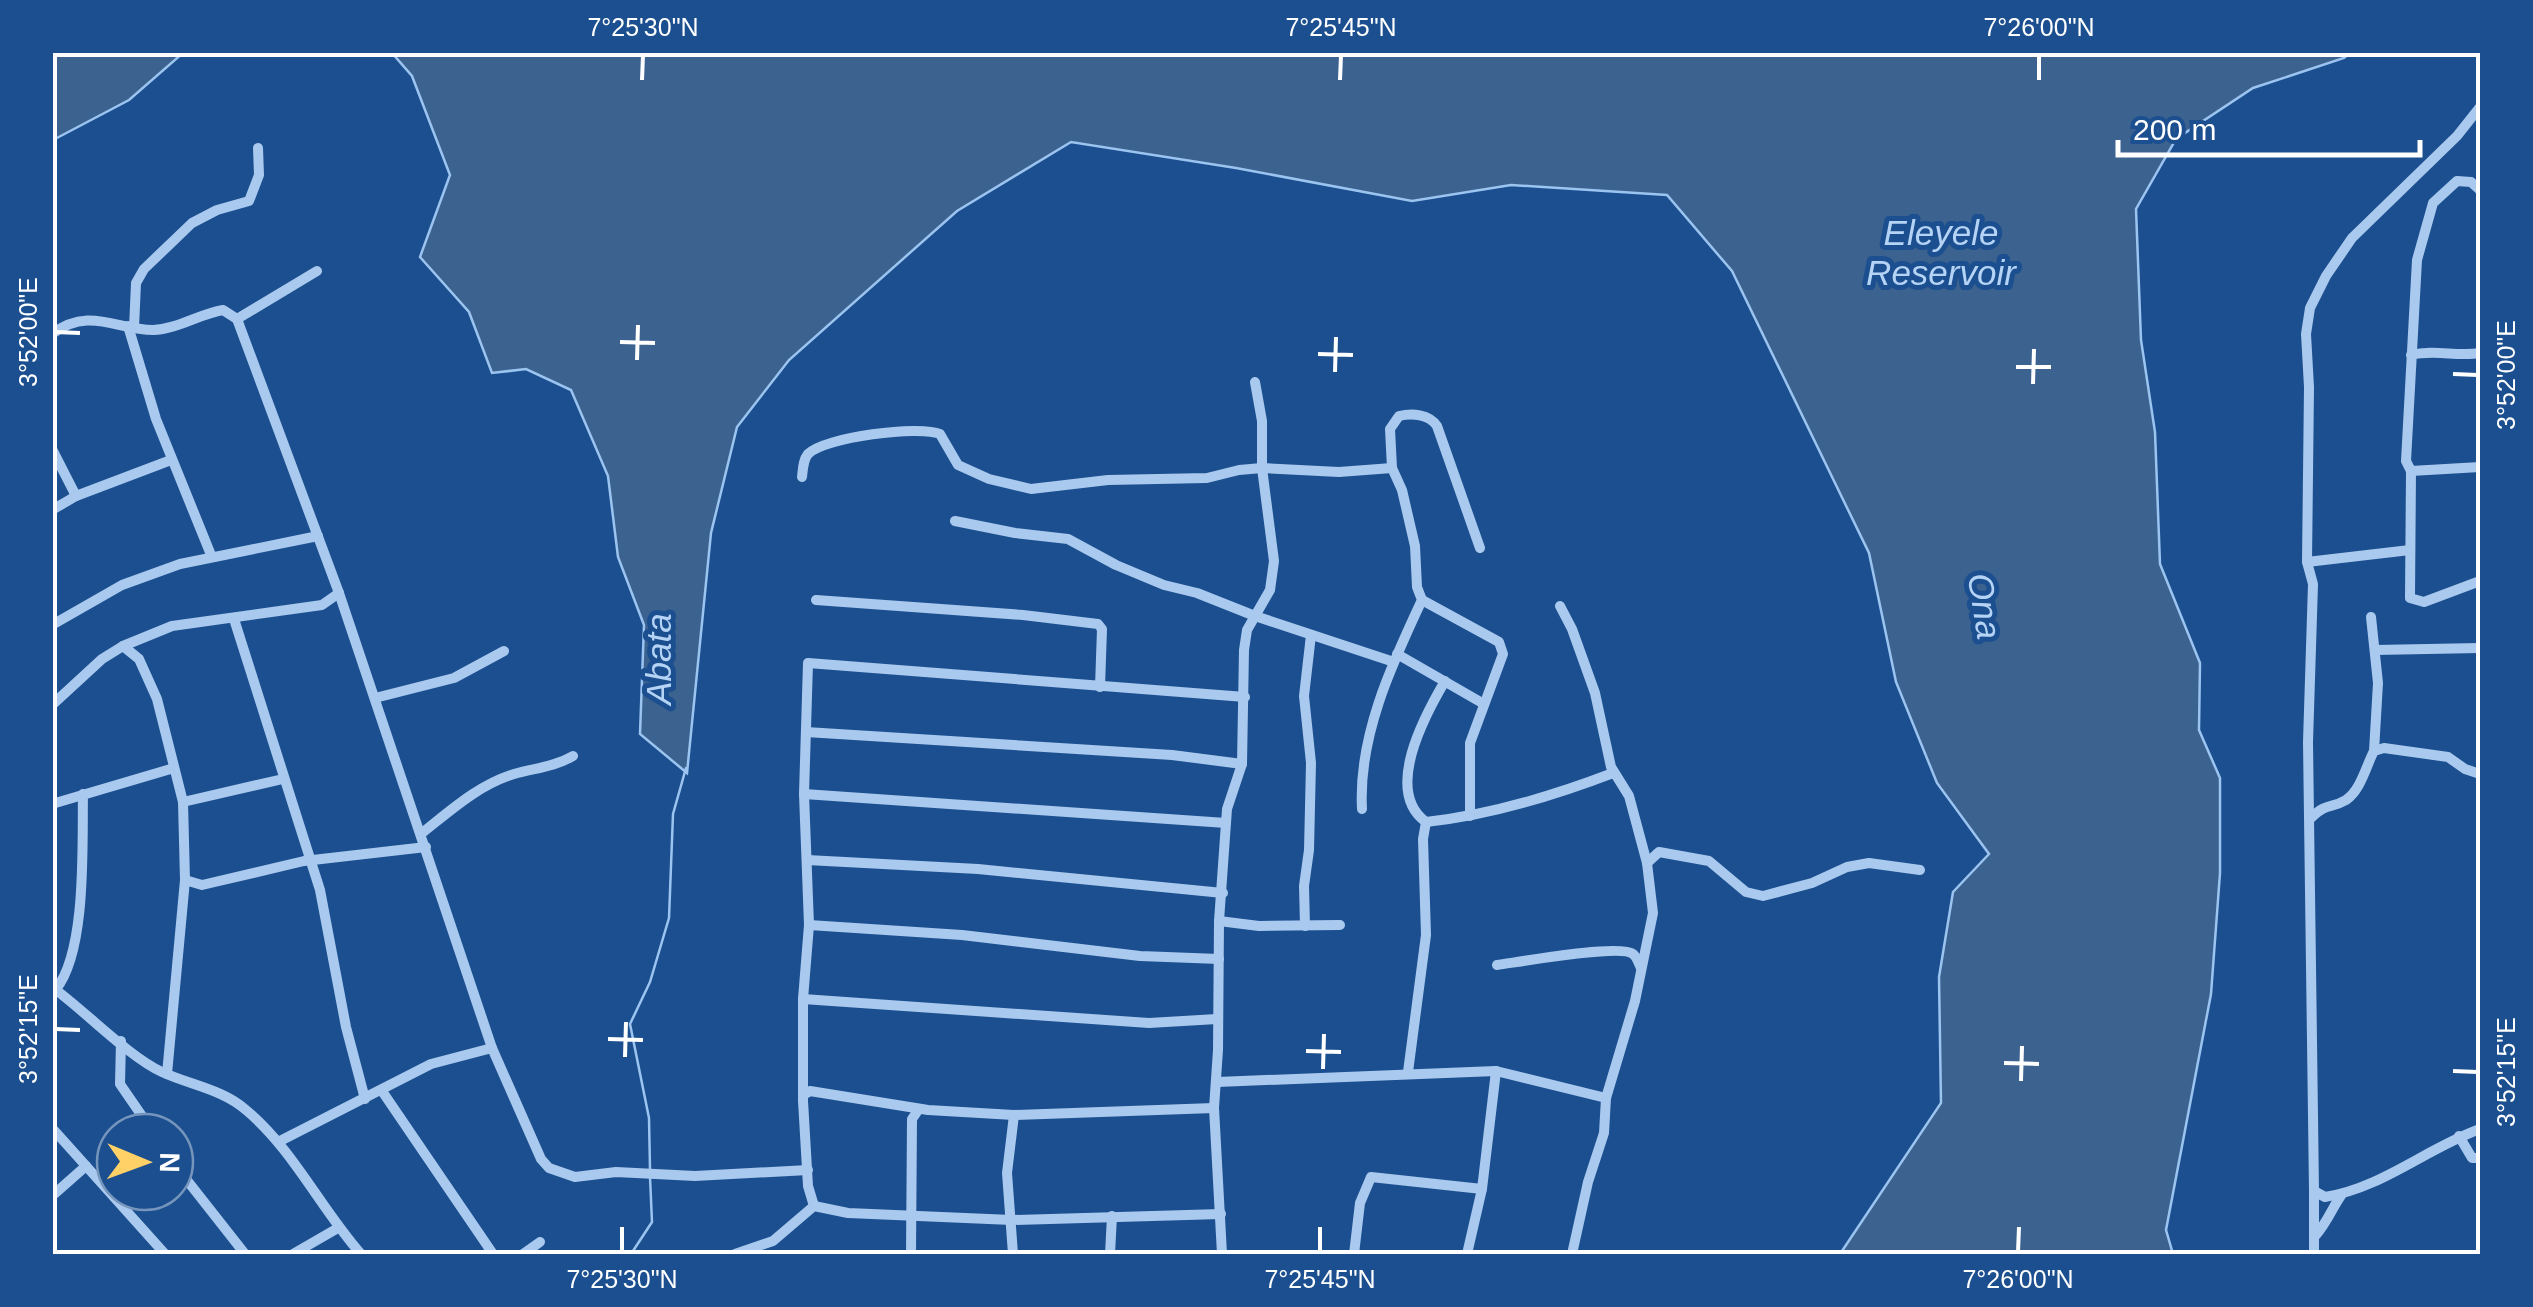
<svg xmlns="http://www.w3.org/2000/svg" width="2533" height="1307" viewBox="0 0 2533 1307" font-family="Arial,sans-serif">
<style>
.water{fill:#3c6290;stroke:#9cc4f0;stroke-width:2.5}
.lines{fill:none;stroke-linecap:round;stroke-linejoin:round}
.stream{stroke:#9cc4f0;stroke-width:2.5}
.street{stroke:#a9c9ee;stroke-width:10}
.ticks{fill:none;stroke:#fff;stroke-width:4}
.labels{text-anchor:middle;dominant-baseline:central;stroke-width:10;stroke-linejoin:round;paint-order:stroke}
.water-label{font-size:35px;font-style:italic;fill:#b5d3f5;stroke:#1b4f8f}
.neatline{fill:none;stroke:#fff;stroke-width:4}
.ticks-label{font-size:25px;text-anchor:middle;fill:#fff}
</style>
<rect width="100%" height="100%" fill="#1b4f8f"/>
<g class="water">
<path d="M53,52H183V53L129,100L53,140Z"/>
<path d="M392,53H2350L2344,58L2253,88L2176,139L2136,209L2141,340L2155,432L2160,564L2200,663L2199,730L2220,778V873L2211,994L2166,1230L2173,1254H1840L1941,1103L1939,977L1953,892L1989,854L1937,783L1896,682L1869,553L1732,271L1667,195L1511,185L1412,201L1236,168L1071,142L957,211L789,360L737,427L711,533L687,773L640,734L644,625L618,557L608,476L571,390L526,369L492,373L469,312L420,257L450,175L412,76Z"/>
</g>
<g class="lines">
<g class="stream">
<path d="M650,1169L649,1118L630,1024L650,982L669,918L673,814L686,768"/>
<path d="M631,1254L652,1222L650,1177"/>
</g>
<g class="street">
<path d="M2480,190L2471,182L2457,181L2433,203L2417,260L2406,461L2411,471L2480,467"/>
<path d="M237,319L317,271"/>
<path d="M128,326L156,419L211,555"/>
<path d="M134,328L136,283L144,269L192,223L217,210L249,201L259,175L258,148"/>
<path d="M52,334C89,306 117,330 153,330C178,329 199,314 223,310L237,319L339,593L492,1048L541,1159L549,1168L575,1177L616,1172L695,1176L808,1170"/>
<path d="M2411,355C2435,349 2457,357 2480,353"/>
<path d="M52,449L76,496"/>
<path d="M2411,471L2410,598L2424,602L2480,581"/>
<path d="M802,477C803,469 803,460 808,454C824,437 920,425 940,434L958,465L989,479L1031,489L1108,480L1207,478L1239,470L1262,468L1339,472L1392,468"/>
<path d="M52,510L76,496L171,460"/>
<path d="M955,521L1015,533L1068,539L1116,565L1164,585L1197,593L1255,616L1394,662"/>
<path d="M2410,550L2307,562L2309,387L2306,334L2310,308L2326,276L2352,238L2457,136L2480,107"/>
<path d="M2307,562L2313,584L2308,742L2314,1191L2325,1197C2382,1188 2427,1148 2480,1129"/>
<path d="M816,600L1023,615L1098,624L1102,629L1100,687"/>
<path d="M1422,600L1499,642L1503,654L1470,743V816"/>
<path d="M1560,606L1572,629L1595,693L1611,767L1629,796L1647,863L1653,913L1635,1001L1606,1098L1604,1133L1588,1182L1572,1254"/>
<path d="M2371,617L2378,683L2374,751"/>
<path d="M234,619L320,890L346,1027L365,1099"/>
<path d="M52,625L122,585L180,564L318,536"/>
<path d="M123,646L139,659L157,699L183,802L185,880L167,1074"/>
<path d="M2375,650L2480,648"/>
<path d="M1397,654L1484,704"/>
<path d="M375,698L454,678L504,651"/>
<path d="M52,705L102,659L123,646L172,626L322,605L339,593"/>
<path d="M806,732L1172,755L1242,764"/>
<path d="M804,794L1226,823"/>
<path d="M183,802L283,779"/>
<path d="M52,804L174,768"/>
<path d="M1362,809C1358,736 1392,664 1422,600L1417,587L1415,546L1402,490L1392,468L1390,429L1399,416C1412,413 1429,414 1437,426L1480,548"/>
<path d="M2311,818C2327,802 2331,809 2346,800C2361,790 2366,766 2374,751L2384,748L2448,757L2465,769L2480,774"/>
<path d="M1426,822C1490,815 1553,796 1613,773"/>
<path d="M1426,822C1383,791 1425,715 1445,681"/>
<path d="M422,833C450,811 478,785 514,774C535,768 554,767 573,756"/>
<path d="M807,860L978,869L1223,893"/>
<path d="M1647,863L1659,852L1709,861L1746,892L1763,896L1812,883L1847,867L1869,863L1920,870"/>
<path d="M185,880L202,885L304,861L426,847"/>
<path d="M1219,921L1259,926L1340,925"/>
<path d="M809,925L962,935L1140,956L1219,959"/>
<path d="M1305,926L1304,886L1309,850L1311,763L1304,696L1311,635"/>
<path d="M1497,965C1519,962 1620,944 1633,954C1637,957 1639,964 1641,968"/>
<path d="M52,987C84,1010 129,1057 162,1072C190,1085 222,1089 246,1110C293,1149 321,1209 361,1254"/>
<path d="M56,989C87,951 82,843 83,794"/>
<path d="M803,999L1149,1023L1217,1019"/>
<path d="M121,1041L120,1084L153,1132"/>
<path d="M1408,1072L1426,935L1423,839L1426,822"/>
<path d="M1217,1082L1496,1071L1606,1098"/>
<path d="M382,1091L493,1254"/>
<path d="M805,1094L810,1091L928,1110L1014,1115L1214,1108"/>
<path d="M52,1128L165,1254"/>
<path d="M2459,1136L2472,1158H2480"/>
<path d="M278,1142L431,1064L492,1048"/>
<path d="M175,1165L245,1254"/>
<path d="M52,1196L86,1166"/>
<path d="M814,1206L808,1186L803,1101V999L809,925L804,794L808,663L1245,697"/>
<path d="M2316,1235C2328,1221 2332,1208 2342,1194"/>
<path d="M293,1254L338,1228"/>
<path d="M523,1254L540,1242"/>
<path d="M735,1254L773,1241L814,1206L848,1213L1012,1220L1221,1214"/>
<path d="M911,1254L912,1119L919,1109"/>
<path d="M1013,1254L1007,1173L1014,1115"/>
<path d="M1110,1254L1112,1216"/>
<path d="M1222,1254L1214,1108L1218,1050L1219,921L1227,809L1242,764L1244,650L1247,630L1270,590L1274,561L1262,468V421L1255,382"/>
<path d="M1354,1254L1360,1203L1371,1177L1482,1189"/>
<path d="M1467,1254L1482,1189L1496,1071"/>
<path d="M2314,1254V1191"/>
</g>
</g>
<path class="ticks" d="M642,80L643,55M1340,80L1341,55M2039,80V55M55,332L80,333M620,342L655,343M1318,354L1353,355M637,360L638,325M2016,367H2051M1335,372L1336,337M2453,374L2478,375M2033,384L2034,349M55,1029L80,1030M608,1039L643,1040M1306,1051L1341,1052M625,1057L626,1022M2004,1063L2039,1064M1323,1069L1324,1034M2453,1071L2478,1072M2021,1081L2022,1046M622,1252V1227M1320,1252V1227M2018,1252L2019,1227"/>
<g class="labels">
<g class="water-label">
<text x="1941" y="232">Eleyele<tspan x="1941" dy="40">Reservoir</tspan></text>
<text transform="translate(1985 606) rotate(81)">Ona</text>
<text transform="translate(658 659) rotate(-90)">Abata</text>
</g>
</g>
<rect width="2533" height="1307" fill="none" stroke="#1b4f8f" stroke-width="110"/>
<g transform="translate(145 1162) rotate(91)"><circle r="48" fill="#1b4f8f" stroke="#7695bc" stroke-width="2.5"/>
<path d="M0-8L18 38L0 25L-18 38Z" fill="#ffd166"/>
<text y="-15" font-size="28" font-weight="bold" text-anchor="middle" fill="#ffffff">N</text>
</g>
<path d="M2118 140v15h302v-15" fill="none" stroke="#ffffff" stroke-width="5"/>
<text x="2133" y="140" font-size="30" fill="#ffffff" stroke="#1b4f8f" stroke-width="8" paint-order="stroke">200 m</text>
<rect x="55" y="55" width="2423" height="1197" class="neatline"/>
<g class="ticks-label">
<text x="643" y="36">7°25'30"N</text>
<text x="1341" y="36">7°25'45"N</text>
<text x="2039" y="36">7°26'00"N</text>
<text transform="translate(28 332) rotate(-90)" y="9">3°52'00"E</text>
<text transform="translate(2506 375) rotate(-90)" y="9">3°52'00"E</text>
<text transform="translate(28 1029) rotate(-90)" y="9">3°52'15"E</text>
<text transform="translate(2506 1072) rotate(-90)" y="9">3°52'15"E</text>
<text x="622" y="1288">7°25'30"N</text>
<text x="1320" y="1288">7°25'45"N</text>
<text x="2018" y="1288">7°26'00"N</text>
</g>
</svg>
